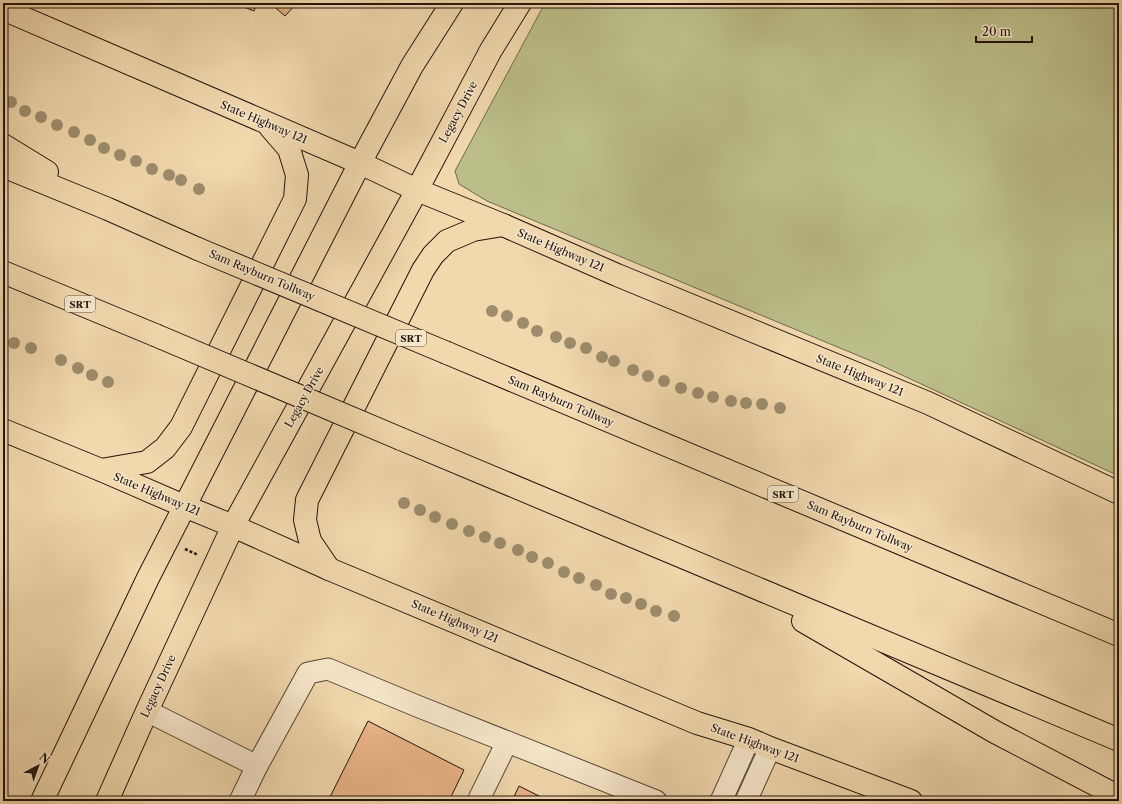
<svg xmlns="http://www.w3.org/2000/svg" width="1122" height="804" viewBox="0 0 1122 804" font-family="'Libre Caslon Text',serif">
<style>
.green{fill:#bbbe89;stroke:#6f694c}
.building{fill:#e8b386;stroke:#23140e}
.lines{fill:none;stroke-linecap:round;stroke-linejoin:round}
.minor-casing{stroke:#564536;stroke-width:23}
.major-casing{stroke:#23140e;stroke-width:24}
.highway-casing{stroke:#23140e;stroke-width:24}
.path{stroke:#23140e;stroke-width:2.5;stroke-dasharray:3 2;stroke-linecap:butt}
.minor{stroke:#f6e6ca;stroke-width:21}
.major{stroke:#f1d8ad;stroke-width:22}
.highway{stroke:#f1d8ad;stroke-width:22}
.highway-bridge-casing{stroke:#23140e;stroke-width:24;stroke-linecap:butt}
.highway-bridge{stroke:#f1d8ad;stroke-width:22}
.tree{fill:#9d8d6d}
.labels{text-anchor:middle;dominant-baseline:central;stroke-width:3;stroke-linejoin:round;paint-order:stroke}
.shield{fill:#f6e6ca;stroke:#625346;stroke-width:1}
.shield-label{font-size:10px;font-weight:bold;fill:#23140e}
.street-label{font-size:11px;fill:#23140e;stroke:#f6e6ca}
</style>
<rect width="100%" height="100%" fill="#f1d8ad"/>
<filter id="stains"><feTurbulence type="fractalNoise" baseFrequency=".005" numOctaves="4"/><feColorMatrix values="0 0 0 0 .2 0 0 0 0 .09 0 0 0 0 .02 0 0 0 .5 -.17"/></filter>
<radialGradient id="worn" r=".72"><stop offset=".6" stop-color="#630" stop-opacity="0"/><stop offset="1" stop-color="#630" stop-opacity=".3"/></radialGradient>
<path class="green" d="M545,3H1119V476L876,363L487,201L459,184L455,171Z"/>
<g class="building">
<path d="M234,3H257L254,11Z"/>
<path d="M270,3H297L285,16Z"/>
<path d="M308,3H318L313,8Z"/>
<path d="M368,721L464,770L449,801H328Z"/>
<path d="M519,786L549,801H512Z"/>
</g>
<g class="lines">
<g class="minor-casing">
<g id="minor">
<path d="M147,711L257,766"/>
<path d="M240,801L257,766L308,673L328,669L417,706L656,801"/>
<path d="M478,801L507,742"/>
<path d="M721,801L749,739"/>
<path d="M746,801L770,748"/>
</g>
</g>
<g class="major-casing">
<g id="major">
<path d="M3,9L360,163L417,190L503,225L617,275L928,403L1119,493"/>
<path d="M3,430L101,470L184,506L233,526L329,569L697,723L749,739L770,748L911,801"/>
<path d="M101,470L147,462L165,448L181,427L295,199L297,175L289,149L270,127"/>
<path d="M329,569L310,541L305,520L307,500L423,270L433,255L447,241L473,230L503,225"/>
<path d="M42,801L148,578L360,163L412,66L452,3"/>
<path d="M107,801L147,711L233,526L417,190L491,50L520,3"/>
</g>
</g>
<g class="highway-casing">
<g id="highway">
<path d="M3,145L47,172"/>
<path d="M3,166L108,209L198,249"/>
<path d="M3,272L155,335"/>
<path d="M447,353L1119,635"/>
<path d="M401,439L1119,740"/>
<path d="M803,621L995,732L1119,797"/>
</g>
</g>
<path class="path" d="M185,549L198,555"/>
<use href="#minor" class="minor"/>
<use href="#major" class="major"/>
<use href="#highway" class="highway"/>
<g class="highway-bridge-casing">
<g id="highway-bridge">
<path d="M198,249L447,353"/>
<path d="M155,335L401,439"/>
</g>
</g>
<use href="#highway-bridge" class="highway-bridge"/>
</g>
<g class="tree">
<circle cx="11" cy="102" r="6"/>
<circle cx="25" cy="111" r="6"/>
<circle cx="41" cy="117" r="6"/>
<circle cx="57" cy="125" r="6"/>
<circle cx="74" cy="132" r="6"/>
<circle cx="90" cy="140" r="6"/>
<circle cx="104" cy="148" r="6"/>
<circle cx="120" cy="155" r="6"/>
<circle cx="136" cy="161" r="6"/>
<circle cx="152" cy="169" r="6"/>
<circle cx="169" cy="175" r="6"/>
<circle cx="181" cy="180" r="6"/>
<circle cx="199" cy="189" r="6"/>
<circle cx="492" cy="311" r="6"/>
<circle cx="507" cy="316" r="6"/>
<circle cx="523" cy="323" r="6"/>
<circle cx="537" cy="331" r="6"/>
<circle cx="556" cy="337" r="6"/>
<circle cx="14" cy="343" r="6"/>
<circle cx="570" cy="343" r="6"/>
<circle cx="31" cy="348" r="6"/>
<circle cx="586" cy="348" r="6"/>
<circle cx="602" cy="357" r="6"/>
<circle cx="61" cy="360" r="6"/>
<circle cx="614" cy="361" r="6"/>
<circle cx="78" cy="368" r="6"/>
<circle cx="633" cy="370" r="6"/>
<circle cx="92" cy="375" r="6"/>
<circle cx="648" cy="376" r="6"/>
<circle cx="664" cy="381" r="6"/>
<circle cx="108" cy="382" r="6"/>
<circle cx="681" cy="388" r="6"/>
<circle cx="698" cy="393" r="6"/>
<circle cx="713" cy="397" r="6"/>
<circle cx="731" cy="401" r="6"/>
<circle cx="746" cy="403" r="6"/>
<circle cx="762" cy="404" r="6"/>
<circle cx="780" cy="408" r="6"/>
<circle cx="404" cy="503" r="6"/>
<circle cx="420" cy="510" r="6"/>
<circle cx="435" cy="517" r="6"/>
<circle cx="452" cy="524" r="6"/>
<circle cx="469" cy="531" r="6"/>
<circle cx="485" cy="537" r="6"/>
<circle cx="500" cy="543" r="6"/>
<circle cx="518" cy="550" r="6"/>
<circle cx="532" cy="557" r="6"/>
<circle cx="548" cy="563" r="6"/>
<circle cx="564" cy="572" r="6"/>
<circle cx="579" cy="578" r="6"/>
<circle cx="596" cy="585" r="6"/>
<circle cx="611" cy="594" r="6"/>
<circle cx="626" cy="598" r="6"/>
<circle cx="641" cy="604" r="6"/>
<circle cx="656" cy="611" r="6"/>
<circle cx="674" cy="616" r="6"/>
</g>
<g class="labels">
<g class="shield">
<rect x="65" y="296" width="30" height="16" rx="3"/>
<rect x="396" y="330" width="30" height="16" rx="3"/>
<rect x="768" y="486" width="30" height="16" rx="3"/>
</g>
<g class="shield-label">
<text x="80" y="304">SRT</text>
<text x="411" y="338">SRT</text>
<text x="783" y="494">SRT</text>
</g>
<g class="street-label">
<text transform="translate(458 112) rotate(-62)">Legacy Drive</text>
<text transform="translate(264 122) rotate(23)">State Highway 121</text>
<text transform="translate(561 250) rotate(23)">State Highway 121</text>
<text transform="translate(262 275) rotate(23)">Sam Rayburn Tollway</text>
<text transform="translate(860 375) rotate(22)">State Highway 121</text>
<text transform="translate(304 397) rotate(-61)">Legacy Drive</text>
<text transform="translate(561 401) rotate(23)">Sam Rayburn Tollway</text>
<text transform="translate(157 494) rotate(23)">State Highway 121</text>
<text transform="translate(860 526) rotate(23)">Sam Rayburn Tollway</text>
<text transform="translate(455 621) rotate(23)">State Highway 121</text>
<text transform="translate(158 686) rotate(-65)">Legacy Drive</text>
<text transform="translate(755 743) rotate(20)">State Highway 121</text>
</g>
</g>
<rect width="1122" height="804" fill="none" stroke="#f1d8ad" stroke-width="16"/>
<rect x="4" y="4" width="1114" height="796" fill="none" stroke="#23140e" stroke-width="2"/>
<rect x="8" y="8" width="1106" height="788" fill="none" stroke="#23140e"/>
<g transform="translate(38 766) rotate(41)" stroke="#f6e6ca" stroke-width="3" paint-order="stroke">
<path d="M0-3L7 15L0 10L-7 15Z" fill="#23140e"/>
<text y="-6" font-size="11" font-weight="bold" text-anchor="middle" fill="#23140e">N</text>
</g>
<path d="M976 36v6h56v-6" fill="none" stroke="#23140e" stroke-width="2"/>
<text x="982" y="36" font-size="12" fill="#23140e" stroke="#f6e6ca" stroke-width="3" paint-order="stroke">20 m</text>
<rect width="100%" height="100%" filter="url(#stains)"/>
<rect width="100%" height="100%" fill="url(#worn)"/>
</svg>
